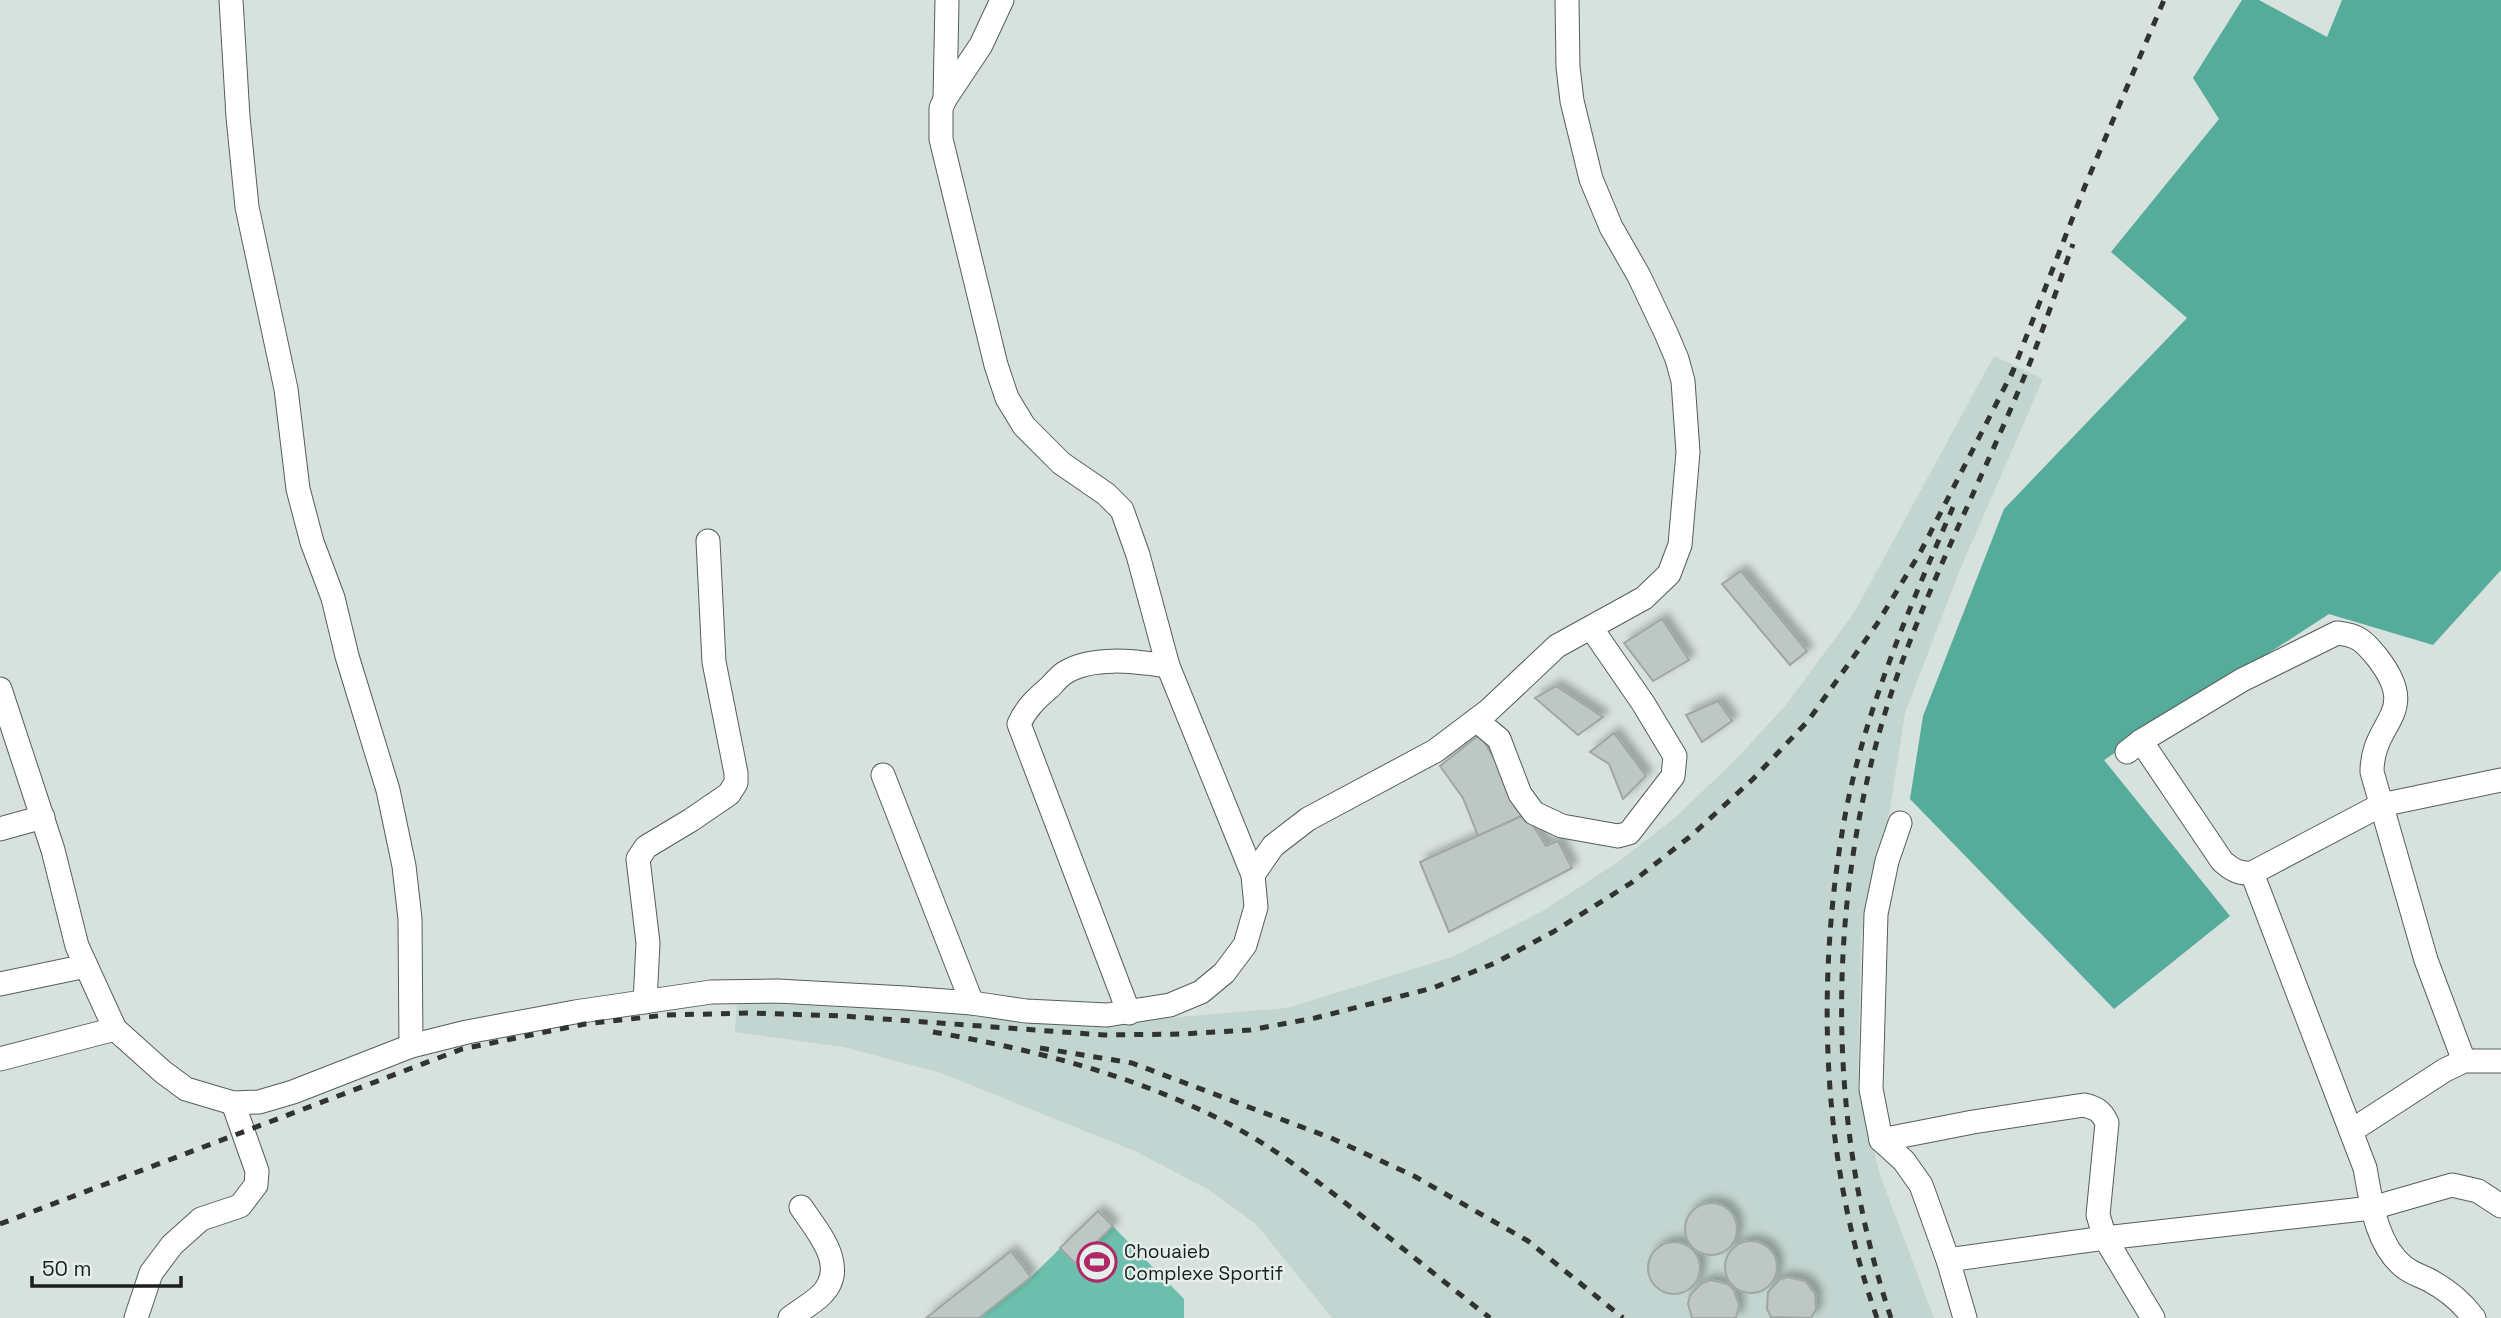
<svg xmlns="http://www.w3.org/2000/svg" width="2501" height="1318" viewBox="0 0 2501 1318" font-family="'Space Grotesk',sans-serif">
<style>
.built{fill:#c3d5d0}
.green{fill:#6dbfad}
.forest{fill:#56ac9a}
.building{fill:#bdc7c4;stroke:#9ea7a5;stroke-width:2;filter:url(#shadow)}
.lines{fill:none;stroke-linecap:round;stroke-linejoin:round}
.minor-casing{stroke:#555e5c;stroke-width:25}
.minor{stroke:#fff;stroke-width:23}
.rail{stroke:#303332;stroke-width:5;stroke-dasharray:9 9;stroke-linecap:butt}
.labels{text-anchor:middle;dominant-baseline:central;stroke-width:5;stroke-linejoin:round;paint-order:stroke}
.poi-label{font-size:19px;fill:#1b1e1d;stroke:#e4eeeb;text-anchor:start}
</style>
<defs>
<filter id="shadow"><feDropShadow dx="6" dy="-6" stdDeviation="3.5" flood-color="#0004"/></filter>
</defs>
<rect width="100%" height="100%" fill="#d7e1de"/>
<path class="built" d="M1994,356L2043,379L1959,572L1905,713L1890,809L1861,936L1858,1089L1880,1175L1934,1318H1332L1256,1224L1209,1190L1137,1152L941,1073L844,1047L735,1032L737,1002L957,1013L1013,1020L1120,1022L1287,1008L1452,957L1541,912L1618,862L1676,817L1737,758L1785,706L1854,613Z"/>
<path class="green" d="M1098,1211L1184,1299V1318H979L1031,1277Z"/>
<path class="forest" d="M2242,0H2259L2327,37L2342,0H2501V570L2433,645L2329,614L2104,760L2230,916L2114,1009L1910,799L1923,716L2004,509L2187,318L2111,252L2219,119L2193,78Z"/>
<g class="building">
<path d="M1741,571L1807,651L1790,665L1722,584Z"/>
<path d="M1662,619L1689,660L1653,681L1624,643Z"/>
<path d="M1556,686L1603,717L1578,735L1535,698Z"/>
<path d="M1718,701L1732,721L1702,742L1686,715Z"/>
<path d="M1614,733L1646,776L1623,799L1609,764L1590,752Z"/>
<path d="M1480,734L1526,814L1478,836L1463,798L1440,766Z"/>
<path d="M1526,814L1546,846L1558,841L1572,868L1449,932L1420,862Z"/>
<circle cx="1711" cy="1229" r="26"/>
<path d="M1098,1211L1113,1226L1075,1263L1060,1248Z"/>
<circle cx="1751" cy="1267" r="26"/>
<circle cx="1674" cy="1268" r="26"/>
<path d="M1011,1251L1031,1277L979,1318H926Z"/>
<path d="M1788,1277L1805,1281L1815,1293L1816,1309L1811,1318L1771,1317L1767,1309L1768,1292L1780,1279Z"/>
<path d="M1711,1280L1728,1284L1734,1290L1739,1305L1736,1318H1692L1688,1304L1690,1295L1702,1283Z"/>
</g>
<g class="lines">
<g class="minor-casing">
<g id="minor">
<path d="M231,0L238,117L247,207L286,389L298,489L312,542L333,598L347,656L388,790L404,866L410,919L411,1046"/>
<path d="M945,99L947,0"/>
<path d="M0,689L53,850L77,946L115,1029L163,1072L186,1089L233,1103L259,1102L293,1092L411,1046L467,1032L575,1012L711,992L777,991L905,998L972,1003L1026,1011L1107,1015L1170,1005L1201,992L1224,973L1245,945L1256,907L1253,875L1168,666L1138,555L1122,510L1106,494L1061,463L1024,426L1007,398L996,365L941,139V108L945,99L981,45L1002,0"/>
<path d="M1476,720L1499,739L1520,794L1534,813L1562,826L1618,836L1629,833L1673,776L1675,756L1643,703L1592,629"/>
<path d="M2141,741L2222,861C2232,870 2239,874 2252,873L2381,805L2501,780"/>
<path d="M2127,752L2141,741L2242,680L2337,633C2358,635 2364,641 2377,657C2422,715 2372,719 2372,772L2426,960L2464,1061"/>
<path d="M883,775L972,1003"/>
<path d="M1900,823L1887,861L1876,914L1871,1089L1881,1140L1904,1161L1921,1185L1948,1260"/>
<path d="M0,829L43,817"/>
<path d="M2252,873L2365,1168C2371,1201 2376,1245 2404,1267C2411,1273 2421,1276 2429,1280C2448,1290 2461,1301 2474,1318"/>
<path d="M1253,875L1273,846L1308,819L1435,751L1488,711L1557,646L1644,598L1669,574L1680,545L1688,452L1683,381L1677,359L1666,333L1639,276L1611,227L1591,179L1572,101L1568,67L1567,0"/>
<path d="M0,984L86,966"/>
<path d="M645,1002L648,943L638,859L646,847L691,820L729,794L736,783V773L714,662L708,541"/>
<path d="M1129,1013L1019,724C1026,708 1037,698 1050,687C1055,682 1060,675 1066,672C1094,655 1138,662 1168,666"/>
<path d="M0,1059L115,1029"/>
<path d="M2351,1131L2445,1070L2464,1061H2501"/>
<path d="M1881,1140L1973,1122L2084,1105C2096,1108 2102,1111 2107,1123L2098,1215L2105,1238L2153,1318"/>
<path d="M136,1318L151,1273L172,1245L201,1219L240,1206L256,1185L257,1171L233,1103"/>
<path d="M790,1318C800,1310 812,1304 821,1295C850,1267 817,1231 801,1207"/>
<path d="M1965,1318L1948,1260L2105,1238L2372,1208L2452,1185L2478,1191L2501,1206"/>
</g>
</g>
<use href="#minor" class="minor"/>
<g class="rail">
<path d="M2011,376L2085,186L2164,0"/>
<path d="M933,1032C1037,1050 1146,1078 1240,1130C1280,1152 1317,1181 1353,1209C1399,1245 1444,1282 1490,1318"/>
<path d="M1040,1048L1132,1063L1331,1138L1414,1176L1528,1241L1623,1318"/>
<path d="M0,1224L462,1049L585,1024L666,1015L751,1013L843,1016L1104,1035L1182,1034L1250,1030L1315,1018L1433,988L1495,963L1553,932L1631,883L1692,835L1753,779L1808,721L1877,624L1921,551L2014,369"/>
<path d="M1877,1318C1821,1161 1815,980 1845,816C1865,709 1910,607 1953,507"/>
<path d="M1891,1318C1823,1116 1826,884 1895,682C1930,581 1979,485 2020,387C2040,340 2056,291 2073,244"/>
</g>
</g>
<defs>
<g id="stadium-ring" transform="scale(2.0125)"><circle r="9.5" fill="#e4eeeb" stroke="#b02666" stroke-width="1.5"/><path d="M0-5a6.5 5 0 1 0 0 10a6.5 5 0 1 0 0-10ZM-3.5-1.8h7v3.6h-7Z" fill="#b02666"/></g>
</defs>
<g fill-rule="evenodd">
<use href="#stadium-ring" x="1097" y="1262"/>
</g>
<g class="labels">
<g class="poi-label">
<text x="1124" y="1251">Chouaieb<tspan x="1124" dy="22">Complexe Sportif</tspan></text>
</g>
</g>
<path d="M32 1276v10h149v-10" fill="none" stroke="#1b1e1d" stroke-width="3.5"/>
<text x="42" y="1276" font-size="21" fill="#1b1e1d" stroke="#e4eeeb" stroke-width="5" paint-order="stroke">50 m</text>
</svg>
